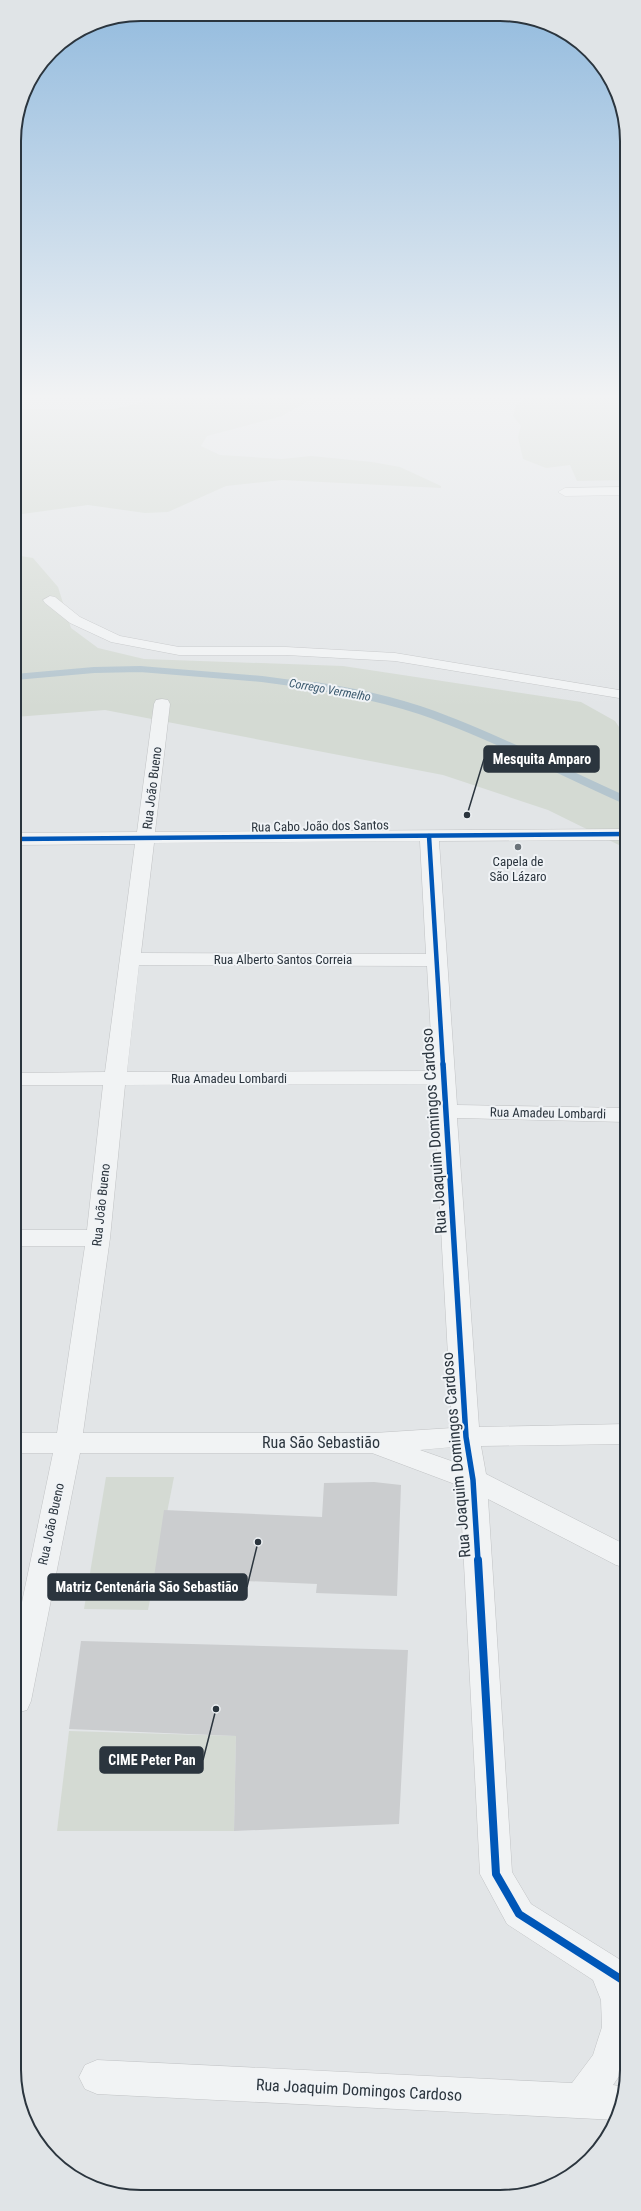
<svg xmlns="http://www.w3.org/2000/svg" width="641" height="2211" viewBox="0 0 641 2211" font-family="'Roboto Condensed',sans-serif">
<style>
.green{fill:#d4dad3}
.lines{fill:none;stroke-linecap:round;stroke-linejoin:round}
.stream-far1{stroke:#b4c5ce;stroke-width:6}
.stream{stroke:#b4c5ce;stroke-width:8}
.building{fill:#cbcdcf}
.service-casing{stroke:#c1c3c5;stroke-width:1}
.minor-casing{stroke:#c1c3c5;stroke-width:1}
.service{fill:#f1f3f4;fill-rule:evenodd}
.minor{fill:#f1f3f4;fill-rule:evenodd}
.cycleway-far2-casing{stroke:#f0f3f6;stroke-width:6}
.cycleway-far1-casing{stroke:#f0f3f6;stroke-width:8}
.cycleway-casing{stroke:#f0f3f6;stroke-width:10}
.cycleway-far2{stroke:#0057b8;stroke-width:4.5}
.cycleway-far1{stroke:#0057b8;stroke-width:5.5}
.cycleway{stroke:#0057b8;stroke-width:8}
.poi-dot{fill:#6b7379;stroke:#f0f3f6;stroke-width:1.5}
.labels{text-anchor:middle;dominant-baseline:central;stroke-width:4;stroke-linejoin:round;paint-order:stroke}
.far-water-label{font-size:12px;font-style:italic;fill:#39586d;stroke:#f0f3f6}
.street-label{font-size:13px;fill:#2b353e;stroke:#f0f3f6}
.poi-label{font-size:13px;fill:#2b353e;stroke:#f0f3f6}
.near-street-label{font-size:16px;fill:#2b353e;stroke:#f0f3f6}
.rim{fill:none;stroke:#2b353e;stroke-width:2}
.leader{fill:none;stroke:#2b353e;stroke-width:1.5}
.callout-dot{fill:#2b353e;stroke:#f0f3f6;stroke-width:1.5}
.callout{fill:#2b353e;stroke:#2b353e;stroke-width:1.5}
.callout-label{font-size:14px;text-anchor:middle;font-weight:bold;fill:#fff}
</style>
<rect width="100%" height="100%" fill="#e2e5e7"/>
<g class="green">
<path d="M149,398H314L282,416L207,436L201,446L220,455L282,459L311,456L372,462L400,467L441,486V488L282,480L226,486L168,512L145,513L88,505L15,515V409C55,407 113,418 149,398Z"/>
<path d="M525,398H625V480L577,481L570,465L546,468L523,459L518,437L521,426L513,416L516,405Z"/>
<path d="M15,555L33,558L58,587L71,628L98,648L144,659L343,666L581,702L615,721L625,736V846L623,847L548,810L443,775L105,710L15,717Z"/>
<path d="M106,1477H174L148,1610L84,1609Z"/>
<path d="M69,1731L236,1736L234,1831H57Z"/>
</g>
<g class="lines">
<path class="stream-far1" d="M15,677L94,670L140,669L262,679L321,687"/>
<path class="stream" d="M315,686C360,693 405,703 447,720C508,743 566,774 625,800"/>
</g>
<g class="building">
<path d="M374,1482L401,1485L397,1596L316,1593L317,1584L154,1577L164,1510L322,1517L324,1483Z"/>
<path d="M81,1641L408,1650L399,1824L234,1831L236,1736L69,1729Z"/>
</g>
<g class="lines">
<g class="service-casing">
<path id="service" d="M50,596L55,597L80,617L120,636L179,647H286L395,653L625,691V699L395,661L286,655H179L111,642L70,623L45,603L43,600Z"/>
</g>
<g class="minor-casing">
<g id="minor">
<path d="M625,487V495L565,496L558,492L565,488Z"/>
<path d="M162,699L168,700L170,704L155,832L625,829V840L439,841L457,1105L626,1108V1122L457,1118L479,1427L626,1424V1444L481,1446L486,1474L626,1545V1568L616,1565L488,1499L512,1872L531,1904L627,1964V2059L620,2075L613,2085L625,2087L617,2120L97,2094L85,2089L79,2077L85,2065L97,2060L572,2083L593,2055L602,2027L601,2000L593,1980L507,1924L480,1874L460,1486L372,1453H80L31,1701L27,1710L16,1713V1631L53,1453H16V1433H57L85,1246H15V1230H87L103,1085H15V1073L105,1072L135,844L15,845V833L137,832L154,704L156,700ZM420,841L426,954L141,953L154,843ZM139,965L427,966L433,1071L127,1072ZM433,1084L452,1428L374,1433H83L110,1238L125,1085ZM454,1447L457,1463L420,1450Z"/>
</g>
</g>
<use href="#service" class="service"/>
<use href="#minor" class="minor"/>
<g class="cycleway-far2-casing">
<g id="cycleway-far2">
<path d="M429,836L443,1065"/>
<path d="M15,839L625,834"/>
</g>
</g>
<g class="cycleway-far1-casing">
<path id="cycleway-far1" d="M443,1064L466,1437L473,1480L478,1561"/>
</g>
<g class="cycleway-casing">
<path id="cycleway" d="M478,1560L496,1874L519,1914L627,1983"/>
</g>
<use href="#cycleway-far2" class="cycleway-far2"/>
<use href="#cycleway-far1" class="cycleway-far1"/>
<use href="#cycleway" class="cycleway"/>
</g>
<linearGradient id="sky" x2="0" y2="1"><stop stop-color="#93bbde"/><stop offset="0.56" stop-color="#f2f3f4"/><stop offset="1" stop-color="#f2f3f4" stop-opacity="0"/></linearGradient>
<rect width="641" height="708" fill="url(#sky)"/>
<circle class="poi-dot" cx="518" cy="847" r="4"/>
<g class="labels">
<g class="far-water-label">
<text transform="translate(330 690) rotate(10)">Corrego Vermelho</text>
</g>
<g class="street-label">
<text transform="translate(152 788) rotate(-83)">Rua João Bueno</text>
<text transform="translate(320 826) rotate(-1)">Rua Cabo João dos Santos</text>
<text x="283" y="959">Rua Alberto Santos Correia</text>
<text x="229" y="1078">Rua Amadeu Lombardi</text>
<text transform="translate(548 1113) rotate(1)">Rua Amadeu Lombardi</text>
<text transform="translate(101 1205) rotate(-84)">Rua João Bueno</text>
<text transform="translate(51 1524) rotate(-78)">Rua João Bueno</text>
</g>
<g class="poi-label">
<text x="518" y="861">Capela de<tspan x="518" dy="15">São Lázaro</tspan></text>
</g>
<g class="near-street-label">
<text transform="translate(434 1131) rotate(-94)">Rua Joaquim Domingos Cardoso</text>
<text x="321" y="1442">Rua São Sebastião</text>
<text transform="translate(456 1455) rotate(-95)">Rua Joaquim Domingos Cardoso</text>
<text transform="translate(359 2090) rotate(3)">Rua Joaquim Domingos Cardoso</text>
</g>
</g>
<path d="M0 0H641V2211H0ZM141 21H500A120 120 0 0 1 620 141V2070A120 120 0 0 1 500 2190H141A120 120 0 0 1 21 2070V141A120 120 0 0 1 141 21Z" fill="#e0e4e7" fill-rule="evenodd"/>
<path class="rim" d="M141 21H500A120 120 0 0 1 620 141V2070A120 120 0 0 1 500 2190H141A120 120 0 0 1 21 2070V141A120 120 0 0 1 141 21Z"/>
<path class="leader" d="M467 815L484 759M258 1542L247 1587M216 1709L203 1760"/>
<g class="callout-dot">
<circle cx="467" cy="815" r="4"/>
<circle cx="258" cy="1542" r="4"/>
<circle cx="216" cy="1709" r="4"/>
</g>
<g class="callout">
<rect x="484" y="746" width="115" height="26" rx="4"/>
<rect x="48" y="1574" width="199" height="26" rx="4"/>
<rect x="100" y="1747" width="103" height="26" rx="4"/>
</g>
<g class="callout-label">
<text x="542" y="764">Mesquita Amparo</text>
<text x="147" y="1592">Matriz Centenária São Sebastião</text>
<text x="152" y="1765">CIME Peter Pan</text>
</g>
</svg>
